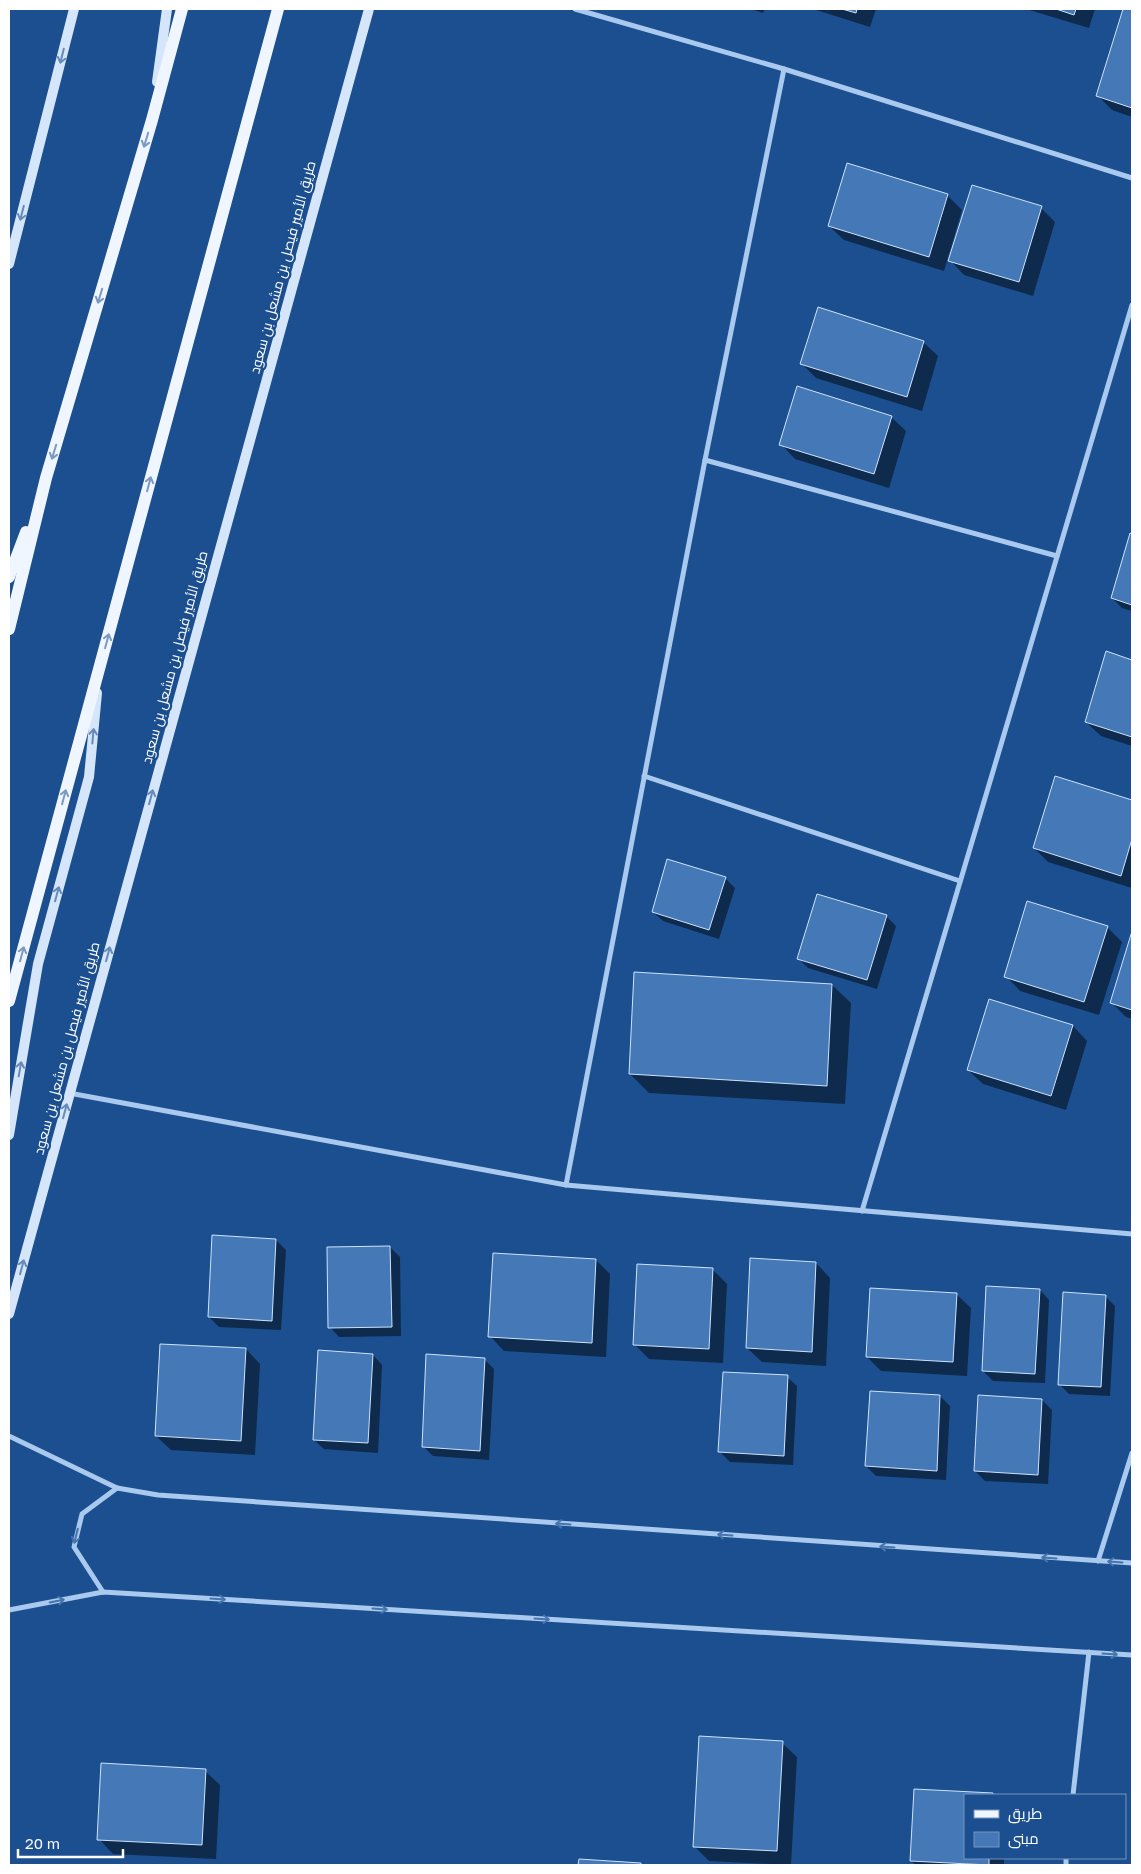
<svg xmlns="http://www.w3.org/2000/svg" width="1141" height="1874" viewBox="0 0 1141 1874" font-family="'Golos Text',Cairo,sans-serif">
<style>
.shadow{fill:#0007}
.building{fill:#4478b7;stroke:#cfe3fa}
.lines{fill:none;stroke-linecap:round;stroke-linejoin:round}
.street{stroke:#a9c9ee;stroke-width:5}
.secondary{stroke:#d6e6fa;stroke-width:10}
.primary{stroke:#f0f6ff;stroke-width:12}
.oneway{stroke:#668bba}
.oneway2{stroke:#7b9ac1}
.oneway3{stroke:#4674ac}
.labels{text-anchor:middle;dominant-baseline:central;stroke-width:4.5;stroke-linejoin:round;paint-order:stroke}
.street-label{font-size:14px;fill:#fff;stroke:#1b4f8f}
</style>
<rect width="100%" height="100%" fill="#1b4f8f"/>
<g class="shadow">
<path d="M751,9H765L763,13Z"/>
<path d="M813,9H876L870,27Z"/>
<path d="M1026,9H1095L1089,28Z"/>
<path d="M1124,9H1132V117L1112,110L1098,96Z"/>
<path d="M848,165L948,196L962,210L944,271L844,240L829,226Z"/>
<path d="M1041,208L1055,222L1033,296L964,275L950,260Z"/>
<path d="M923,342L938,356L922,411L816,378L802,364Z"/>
<path d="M891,417L906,431L889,488L795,459L781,444Z"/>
<path d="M1131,535H1132V611L1122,608L1112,598Z"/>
<path d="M1107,653L1132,661V746L1101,736L1086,722Z"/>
<path d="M1056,778L1132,802V888L1048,862L1034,848Z"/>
<path d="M725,878L735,888L719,939L663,921L653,912Z"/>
<path d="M886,916L896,926L877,989L808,968L799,959Z"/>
<path d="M1107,927L1122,942L1099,1015L1020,991L1006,976Z"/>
<path d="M1132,936V1019L1126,1017L1112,1003Z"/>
<path d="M832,985L851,1003L845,1104L649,1093L630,1074Z"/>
<path d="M1073,1026L1087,1041L1066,1110L983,1084L968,1070Z"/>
<path d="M276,1240L286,1250L281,1330L219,1327L209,1317Z"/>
<path d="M390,1247L400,1257L401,1336L339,1337L330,1327Z"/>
<path d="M596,1260L610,1274L606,1357L504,1351L490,1336Z"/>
<path d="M816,1263L830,1278L826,1366L762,1362L747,1348Z"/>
<path d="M713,1270L727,1284L723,1363L649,1359L634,1344Z"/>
<path d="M1040,1290L1049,1300L1045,1383L993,1381L983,1371Z"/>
<path d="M956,1294L971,1308L967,1376L881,1371L867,1357Z"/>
<path d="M1105,1296L1115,1306L1110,1396L1069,1394L1059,1384Z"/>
<path d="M246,1349L260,1364L255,1455L171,1450L156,1436Z"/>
<path d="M373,1355L382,1365L378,1453L324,1449L314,1440Z"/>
<path d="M484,1359L494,1369L489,1460L433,1456L423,1446Z"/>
<path d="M787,1377L797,1386L793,1465L730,1462L720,1452Z"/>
<path d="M940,1396L950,1406L946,1480L876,1476L866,1466Z"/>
<path d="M1042,1400L1052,1410L1048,1484L985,1481L975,1471Z"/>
<path d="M782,1743L797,1757L791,1865L709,1861L694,1846Z"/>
<path d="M205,1771L220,1785L216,1859L113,1854L99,1839Z"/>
<path d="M915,1790L992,1795H965V1858H1004V1865H916L911,1861Z"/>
<path d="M580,1861L640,1864L642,1865H580Z"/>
</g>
<g class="building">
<path d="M842,9H857L856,13Z"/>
<path d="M1056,9H1076L1074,15Z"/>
<path d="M1123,9H1132V108L1096,96Z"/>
<path d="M847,163L948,194L929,257L828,226Z"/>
<path d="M972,185L1042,206L1019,282L948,261Z"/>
<path d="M818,307L924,341L907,397L800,364Z"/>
<path d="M797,386L892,416L874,474L779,445Z"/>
<path d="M1130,533L1132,534V605L1111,598Z"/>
<path d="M1106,651L1132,660V737L1085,722Z"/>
<path d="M1055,776L1132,800V839L1121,876L1033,848Z"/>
<path d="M667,859L726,877L709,930L652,912Z"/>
<path d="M817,894L887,915L867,980L797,959Z"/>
<path d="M1027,901L1108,926L1084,1002L1004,977Z"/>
<path d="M1132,931V1010L1110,1003Z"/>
<path d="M634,972L832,984L827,1086L629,1074Z"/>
<path d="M989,999L1073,1025L1051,1096L967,1070Z"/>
<path d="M212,1235L276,1239L272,1321L208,1317Z"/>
<path d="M390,1246L392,1327L328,1328L327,1247Z"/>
<path d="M493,1253L596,1259L592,1343L488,1337Z"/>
<path d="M750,1258L816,1262L812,1352L746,1348Z"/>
<path d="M637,1264L713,1268L709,1349L633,1345Z"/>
<path d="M986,1286L1040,1289L1035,1374L982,1371Z"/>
<path d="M870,1288L957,1293L953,1362L866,1357Z"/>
<path d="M1063,1292L1106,1295L1101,1387L1058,1385Z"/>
<path d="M160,1344L246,1348L241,1441L155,1436Z"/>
<path d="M318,1350L373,1354L368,1443L313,1440Z"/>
<path d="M426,1354L485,1358L480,1451L422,1447Z"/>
<path d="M723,1372L788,1375L784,1456L718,1452Z"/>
<path d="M870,1391L940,1395L937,1471L865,1466Z"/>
<path d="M978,1395L1042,1399L1038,1475L974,1471Z"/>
<path d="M699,1736L783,1741L777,1851L693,1847Z"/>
<path d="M101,1763L206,1769L202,1845L97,1840Z"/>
<path d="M914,1789L993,1793V1795H965V1858H989V1865L910,1861Z"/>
<path d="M579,1859L641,1863V1865H578Z"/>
</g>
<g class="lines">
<g class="street">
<path d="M575,9L784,69L1132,178"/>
<path d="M705,460L1057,556"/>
<path d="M644,776L960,881"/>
<path d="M69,1093L566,1185L1132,1234"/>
<path d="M566,1185L705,460L784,69"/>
<path d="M862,1211L1132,305"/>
<path d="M9,1436L117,1488L158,1495L1132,1563"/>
<path d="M1098,1561L1132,1453"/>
<path d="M103,1592L74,1547L82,1514L117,1488"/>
<path d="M9,1610L103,1592L1132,1655"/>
<path d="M1073,1795L1089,1652"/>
<path d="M1066,1865V1858"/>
</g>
<g class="secondary">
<path d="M157,82L167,9"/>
<path d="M9,264L74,9"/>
<path d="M9,1135L38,964L89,777L97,693"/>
<path d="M9,1314L369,9"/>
</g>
<g class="primary">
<path d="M9,577L26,532"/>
<path d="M9,629L46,478L152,120L182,9"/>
<path d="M9,1001L278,9"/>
</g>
</g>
<defs><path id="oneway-shaft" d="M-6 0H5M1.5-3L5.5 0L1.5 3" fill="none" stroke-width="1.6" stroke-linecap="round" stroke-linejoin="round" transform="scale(1.25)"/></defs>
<g class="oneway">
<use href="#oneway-shaft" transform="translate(62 56) rotate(104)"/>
<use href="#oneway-shaft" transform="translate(22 213) rotate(104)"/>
<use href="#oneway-shaft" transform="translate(93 736) rotate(-85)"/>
<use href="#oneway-shaft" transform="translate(151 797) rotate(-75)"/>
<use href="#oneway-shaft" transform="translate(57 894) rotate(-75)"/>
<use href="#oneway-shaft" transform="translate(108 954) rotate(-75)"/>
<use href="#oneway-shaft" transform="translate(20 1069) rotate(-80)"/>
<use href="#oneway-shaft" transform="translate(65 1111) rotate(-75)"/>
<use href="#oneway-shaft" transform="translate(22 1267) rotate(-75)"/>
</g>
<g class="oneway2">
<use href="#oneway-shaft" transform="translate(146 140) rotate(107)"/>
<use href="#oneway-shaft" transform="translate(100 296) rotate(107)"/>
<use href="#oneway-shaft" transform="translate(54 452) rotate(107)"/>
<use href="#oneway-shaft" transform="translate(149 484) rotate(-75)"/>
<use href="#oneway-shaft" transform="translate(107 641) rotate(-75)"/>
<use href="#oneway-shaft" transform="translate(64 797) rotate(-75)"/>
<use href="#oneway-shaft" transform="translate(22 954) rotate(-75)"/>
</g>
<g class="oneway3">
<use href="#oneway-shaft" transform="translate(563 1524) rotate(-176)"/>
<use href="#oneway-shaft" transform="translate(725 1535) rotate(-176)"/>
<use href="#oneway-shaft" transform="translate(76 1536) rotate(104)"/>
<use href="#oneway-shaft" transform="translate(887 1547) rotate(-176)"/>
<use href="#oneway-shaft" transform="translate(1049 1558) rotate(-176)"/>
<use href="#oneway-shaft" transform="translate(1115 1562) rotate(-176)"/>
<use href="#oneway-shaft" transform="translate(218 1599) rotate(4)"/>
<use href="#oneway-shaft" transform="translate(57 1601) rotate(-11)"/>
<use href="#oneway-shaft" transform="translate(380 1609) rotate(4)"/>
<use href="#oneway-shaft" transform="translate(542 1619) rotate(4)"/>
<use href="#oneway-shaft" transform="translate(1110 1654) rotate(4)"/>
</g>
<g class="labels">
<g class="street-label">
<text transform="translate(282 267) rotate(-75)">طريق الأمير فيصل بن مشعل بن سعود</text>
<text transform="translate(174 657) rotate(-75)">طريق الأمير فيصل بن مشعل بن سعود</text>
<text transform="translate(66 1048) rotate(-75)">طريق الأمير فيصل بن مشعل بن سعود</text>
</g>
</g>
<rect width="1141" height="1874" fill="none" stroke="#ffffff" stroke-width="20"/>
<rect x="964" y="1794" width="162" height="65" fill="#1b4f8f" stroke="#7695bc"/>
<rect x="974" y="1810" width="25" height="8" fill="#f0f6ff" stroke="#7695bc"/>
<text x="1008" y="1819" font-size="15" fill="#ffffff">طريق</text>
<rect x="974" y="1832" width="25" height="15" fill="#4478b7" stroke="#7695bc"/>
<text x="1008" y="1844" font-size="15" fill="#ffffff">مبنى</text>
<path d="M18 1849v8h105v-8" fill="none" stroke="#ffffff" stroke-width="2.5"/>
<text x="25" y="1849" font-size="15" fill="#ffffff" stroke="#1b4f8f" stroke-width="4" paint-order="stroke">20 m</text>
</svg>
